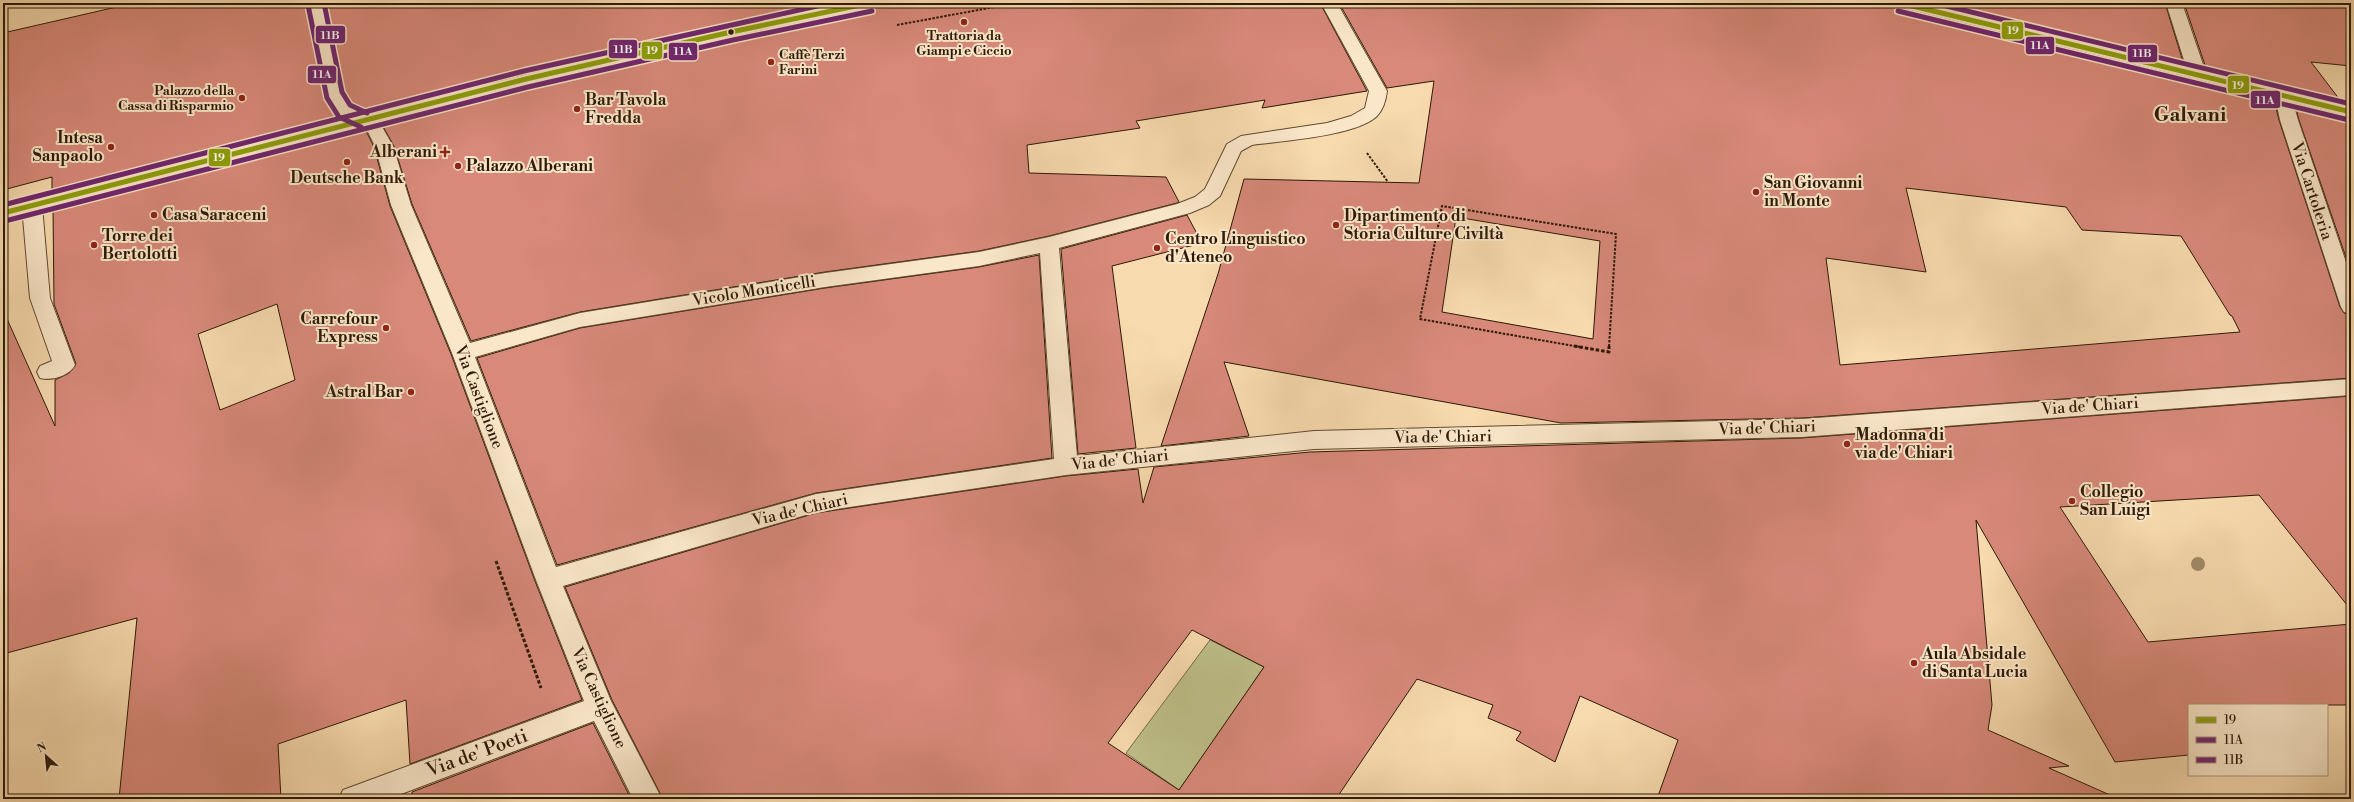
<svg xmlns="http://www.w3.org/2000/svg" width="2354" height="802" viewBox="0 0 2354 802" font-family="'Libre Bodoni',serif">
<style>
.green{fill:#bebf89;stroke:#766c47}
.building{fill:#d8897a;stroke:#2d1905;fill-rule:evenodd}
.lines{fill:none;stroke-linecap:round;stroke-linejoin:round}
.lane-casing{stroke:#60492f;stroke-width:2}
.street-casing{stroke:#60492f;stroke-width:2}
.secondary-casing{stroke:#2d1905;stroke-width:2}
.path-far1{stroke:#2d1905;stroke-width:2;stroke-dasharray:2.5 1.5;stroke-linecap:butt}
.path{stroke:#2d1905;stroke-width:3;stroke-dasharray:3.5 2;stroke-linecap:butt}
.lane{fill:#fae7ca;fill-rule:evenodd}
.street{fill:#fae7ca;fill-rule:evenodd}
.secondary{fill:#fae7ca;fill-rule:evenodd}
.bus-1-casing{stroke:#fae7ca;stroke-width:8}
.bus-2-casing{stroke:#fae7ca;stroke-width:8}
.bus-3-casing{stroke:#fae7ca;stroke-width:8}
.bus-1{stroke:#8e9e0a;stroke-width:5}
.bus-2{stroke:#70266f;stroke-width:5}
.bus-3{stroke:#70266f;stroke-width:5}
.tree{fill:#a08b67}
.poi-dot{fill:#8f2418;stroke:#fae7ca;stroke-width:1.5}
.bus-dot{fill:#2d1905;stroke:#fae7ca;stroke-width:1.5}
.labels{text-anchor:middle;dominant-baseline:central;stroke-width:4;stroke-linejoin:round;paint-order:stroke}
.far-poi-label{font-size:13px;font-weight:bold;fill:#2d1905;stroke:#fae7ca}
.poi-label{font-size:16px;font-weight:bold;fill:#2d1905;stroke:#fae7ca;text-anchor:start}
.street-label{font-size:16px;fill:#2d1905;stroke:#fae7ca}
.near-street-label{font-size:19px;fill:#2d1905;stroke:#fae7ca}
.district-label{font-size:20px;font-weight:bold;fill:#2d1905;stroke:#fae7ca}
.line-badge{stroke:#fae7ca;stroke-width:1.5}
.badge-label{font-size:11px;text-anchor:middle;font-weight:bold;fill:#fff}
</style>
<rect width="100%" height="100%" fill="#f7daae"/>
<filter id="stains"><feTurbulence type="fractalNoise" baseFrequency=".005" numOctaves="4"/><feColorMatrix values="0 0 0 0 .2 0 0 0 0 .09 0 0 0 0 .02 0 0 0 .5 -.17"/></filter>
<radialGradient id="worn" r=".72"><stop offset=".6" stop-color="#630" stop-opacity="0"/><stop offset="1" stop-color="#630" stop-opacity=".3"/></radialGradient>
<path class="green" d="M1210,640L1264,667L1179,790L1126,753Z"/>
<g class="building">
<path d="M134,3H307L324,95L338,116L343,119L52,193V177L3,190V33Z"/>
<path d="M326,3H849L806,9L758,19L366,112L352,106L344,94Z"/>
<path d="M879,3H1320L1367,91L1262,108L1265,100L1136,121L1140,128L1027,145L1029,173L1166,177L1179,202L1177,203L1049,236L979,251L825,272L580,312L471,341L412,204L394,146L381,123L528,85L731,38L870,9L876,7Z"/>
<path d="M1339,3H1891L1894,7L2274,100L2279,120L2340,307L2344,313L2351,315V378L1802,418L1561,423L1224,362L1249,436L1161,446L1218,274L1244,179L1419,183L1434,81L1387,88ZM1906,188L2066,207L2082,230L2181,236L2230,315L2232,316L2240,332L1840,365L1826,258L1926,272ZM1456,217L1600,241L1593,339L1442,312Z"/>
<path d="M1926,3H2165L2184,65Z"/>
<path d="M2184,3H2351V66L2311,62L2343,104L2207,71Z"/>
<path d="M2295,105L2351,118V272L2299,120Z"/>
<path d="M362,128L367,133L374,147L390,206L451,354L535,581L582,700L410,764L406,700L278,744L281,799H119L137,618L3,654V310L55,426V380L69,373L76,364L54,304L53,208ZM277,304L295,380L220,410L198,334Z"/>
<path d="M1187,215L1202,243L1112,266L1136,448L1078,454L1061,249Z"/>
<path d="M1039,255L1052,458L816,493L557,565L477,358L580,328L825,288L979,267Z"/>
<path d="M2351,396V610L2259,495L2060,507L2148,642L2351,624V705H2189V755L2115,762L1976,520L1992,705L1988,730L2069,766L2049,768L2119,799H1657L1678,740L1580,696L1555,762L1516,740L1521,732L1488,718L1493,705L1417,679L1336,799H663L612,700L565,587L816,513L1066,476L1138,469L1143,503L1154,467L1310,452L1802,438ZM1192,630L1264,667L1179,790L1108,743Z"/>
<path d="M593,723L631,799H412V792Z"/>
</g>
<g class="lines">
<g class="lane-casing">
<path id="lane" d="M32,200L39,202L42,206L50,298L75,365C69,376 52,381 40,378L37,372L40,366L52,361L30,298L22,206L25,202Z"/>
</g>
<g class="street-casing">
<g id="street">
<path d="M1321,3H1337L1387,91C1386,100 1383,110 1377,116C1357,136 1280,141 1252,145L1241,151L1220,196L1209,205L1190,213L1059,248L1077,456L1314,431L1802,419L2351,379V395L1802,437L1314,449L1066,475L816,512L563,586L611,701L662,799H633L594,721L388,799H339L343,790L584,701L536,580L452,353L391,205L375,146L368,132L355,120L358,116H370L381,125L393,146L411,205L470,343L580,313L825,273L979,252L1049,237L1177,204L1195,197L1205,189L1227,144L1241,136L1327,123L1351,116L1365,108L1369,91ZM1040,253L1054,459L816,494L556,567L475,357L580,327L825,287L979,266Z"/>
<path d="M2166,3H2182L2207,76L2204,80H2192L2189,76Z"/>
<path d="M2284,91L2290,92L2298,120L2351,277V314L2344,312L2341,307L2280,120L2275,96L2278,92Z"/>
</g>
</g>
<g class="secondary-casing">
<g id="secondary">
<path d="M308,3H324L343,95L351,107L366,114C473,87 580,61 688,37C749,23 816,3 878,3L876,6L870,8L731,37L528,84L3,219V207L348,119L339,115L325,95Z"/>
<path d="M1892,3H1920L2351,107V117L1894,6Z"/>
</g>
</g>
<g class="path-far1">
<path d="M897,25L1016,3"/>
<path d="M1367,153L1388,182"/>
<path d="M1580,347L1420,319L1442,206L1616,234L1609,347"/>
</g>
<g class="path">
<path d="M1574,346L1609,352V346"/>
<path d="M496,561L541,688"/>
</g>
<use href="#lane" class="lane"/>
<use href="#street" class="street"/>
<use href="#secondary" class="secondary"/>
<g class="bus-1-casing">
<g id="bus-1">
<path d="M1900,3L2351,112"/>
<path d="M3,213L526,79L731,32L870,3"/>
</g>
</g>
<g class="bus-2-casing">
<g id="bus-2">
<path d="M308,5L327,98L339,117L361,127"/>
<path d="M1898,11L2349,120"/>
<path d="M5,221L528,87L733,40L872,11"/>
</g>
</g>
<g class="bus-3-casing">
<g id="bus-3">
<path d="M324,3L342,92L350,105L367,113"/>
<path d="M1934,3L2351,104"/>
<path d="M3,205L524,71L831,3"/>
</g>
</g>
<use href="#bus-1" class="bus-1"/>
<use href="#bus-2" class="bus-2"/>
<use href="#bus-3" class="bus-3"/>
</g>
<circle class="tree" cx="2198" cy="564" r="7"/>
<g class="poi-dot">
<circle cx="964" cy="22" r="4"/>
<circle cx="771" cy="62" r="4"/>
<circle cx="242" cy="98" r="4"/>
<circle cx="577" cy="109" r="4"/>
<circle cx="111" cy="147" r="4"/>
<path d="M443 146h4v4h4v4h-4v4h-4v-4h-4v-4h4z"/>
<circle cx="347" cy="162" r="4"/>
<circle cx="458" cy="166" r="4"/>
<circle cx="1756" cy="192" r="4"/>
<circle cx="154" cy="215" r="4"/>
<circle cx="1336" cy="225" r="4"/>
<circle cx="94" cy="245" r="4"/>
<circle cx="1157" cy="248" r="4"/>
<circle cx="386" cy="328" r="4"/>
<circle cx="411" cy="392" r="4"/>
<circle cx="1847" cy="444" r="4"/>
<circle cx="2072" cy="501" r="4"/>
<circle cx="1914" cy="663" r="4"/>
</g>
<circle class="bus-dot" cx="731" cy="32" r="3.5"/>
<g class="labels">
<g class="far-poi-label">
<text x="964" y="36">Trattoria da<tspan x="964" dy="15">Giampi e Ciccio</tspan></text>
<text x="779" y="55" text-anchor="start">Caffè Terzi<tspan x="779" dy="15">Farini</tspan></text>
<text x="234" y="91" text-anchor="end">Palazzo della<tspan x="234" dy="15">Cassa di Risparmio</tspan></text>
</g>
<g class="poi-label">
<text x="585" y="100">Bar Tavola<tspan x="585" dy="18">Fredda</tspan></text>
<text x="103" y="138" text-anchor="end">Intesa<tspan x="103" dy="18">Sanpaolo</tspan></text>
<text x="437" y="152" text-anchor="end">Alberani</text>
<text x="466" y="166">Palazzo Alberani</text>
<text x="347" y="178" text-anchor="middle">Deutsche Bank</text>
<text x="1764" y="183">San Giovanni<tspan x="1764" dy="18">in Monte</tspan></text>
<text x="162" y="215">Casa Saraceni</text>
<text x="1344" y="216">Dipartimento di<tspan x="1344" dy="18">Storia Culture Civiltà</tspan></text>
<text x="102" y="236">Torre dei<tspan x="102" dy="18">Bertolotti</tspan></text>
<text x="1165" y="239">Centro Linguistico<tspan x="1165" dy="18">d'Ateneo</tspan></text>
<text x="378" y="319" text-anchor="end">Carrefour<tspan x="378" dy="18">Express</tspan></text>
<text x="403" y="392" text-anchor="end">Astral Bar</text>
<text x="1855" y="435">Madonna di<tspan x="1855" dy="18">via de' Chiari</tspan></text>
<text x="2080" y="492">Collegio<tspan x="2080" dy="18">San Luigi</tspan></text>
<text x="1922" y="654">Aula Absidale<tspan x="1922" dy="18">di Santa Lucia</tspan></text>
</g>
<g class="street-label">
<text transform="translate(2312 191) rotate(72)">Via Cartoleria</text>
<text transform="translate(754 291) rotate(-9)">Vicolo Monticelli</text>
<text transform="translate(479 397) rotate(69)">Via Castiglione</text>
<text transform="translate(2090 406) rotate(-4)">Via de' Chiari</text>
<text transform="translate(1767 428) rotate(-2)">Via de' Chiari</text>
<text transform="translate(1443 437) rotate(-1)">Via de' Chiari</text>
<text transform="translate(1120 460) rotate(-6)">Via de' Chiari</text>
<text transform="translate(800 510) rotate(-13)">Via de' Chiari</text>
<text transform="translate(599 698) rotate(65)">Via Castiglione</text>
</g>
<g class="near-street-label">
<text transform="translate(477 753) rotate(-20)">Via de' Poeti</text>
</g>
<g class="district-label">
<text x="2190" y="115">Galvani</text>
</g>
</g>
<g class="line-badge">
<rect x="2001" y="21" width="23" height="19" rx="4" fill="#8e9e0a"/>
<rect x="315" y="25" width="31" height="19" rx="4" fill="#70266f"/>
<rect x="2025" y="36" width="30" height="19" rx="4" fill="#70266f"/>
<rect x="608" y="39" width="30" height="20" rx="4" fill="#70266f"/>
<rect x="641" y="41" width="22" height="19" rx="4" fill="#8e9e0a"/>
<rect x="668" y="42" width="30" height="19" rx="4" fill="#70266f"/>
<rect x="2127" y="44" width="31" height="19" rx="4" fill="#70266f"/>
<rect x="307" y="65" width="30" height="19" rx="4" fill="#70266f"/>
<rect x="2227" y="75" width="23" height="19" rx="4" fill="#8e9e0a"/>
<rect x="2250" y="90" width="31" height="19" rx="4" fill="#70266f"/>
<rect x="208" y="148" width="23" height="19" rx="4" fill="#8e9e0a"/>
</g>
<g class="badge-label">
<text x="2013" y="34">19</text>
<text x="330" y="39">11B</text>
<text x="2040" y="49">11A</text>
<text x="623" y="53">11B</text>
<text x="652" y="54">19</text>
<text x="683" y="55">11A</text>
<text x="2142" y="57">11B</text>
<text x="322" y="78">11A</text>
<text x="2238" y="89">19</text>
<text x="2265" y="104">11A</text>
<text x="219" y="161">19</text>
</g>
<rect width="2354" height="802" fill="none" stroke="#f7daae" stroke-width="16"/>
<rect x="4" y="4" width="2346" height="794" fill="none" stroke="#2d1905" stroke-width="2"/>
<rect x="8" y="8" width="2338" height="786" fill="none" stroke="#2d1905"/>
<rect x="2188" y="704" width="140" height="72" fill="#fae7ca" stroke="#a8957b"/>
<rect x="2196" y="717" width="20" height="6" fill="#8e9e0a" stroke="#a8957b"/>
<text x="2224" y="724" font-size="12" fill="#2d1905">19</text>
<rect x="2196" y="737" width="20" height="6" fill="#70266f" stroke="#a8957b"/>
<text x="2224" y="744" font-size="12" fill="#2d1905">11A</text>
<rect x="2196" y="757" width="20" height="6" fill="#70266f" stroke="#a8957b"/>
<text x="2224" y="764" font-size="12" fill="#2d1905">11B</text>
<g transform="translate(46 756) rotate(333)" stroke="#fae7ca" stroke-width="3" paint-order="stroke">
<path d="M0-3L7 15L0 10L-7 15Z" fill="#2d1905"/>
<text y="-6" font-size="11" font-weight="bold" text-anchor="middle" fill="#2d1905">N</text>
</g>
<rect width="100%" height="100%" filter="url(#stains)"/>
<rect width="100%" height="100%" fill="url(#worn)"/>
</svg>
